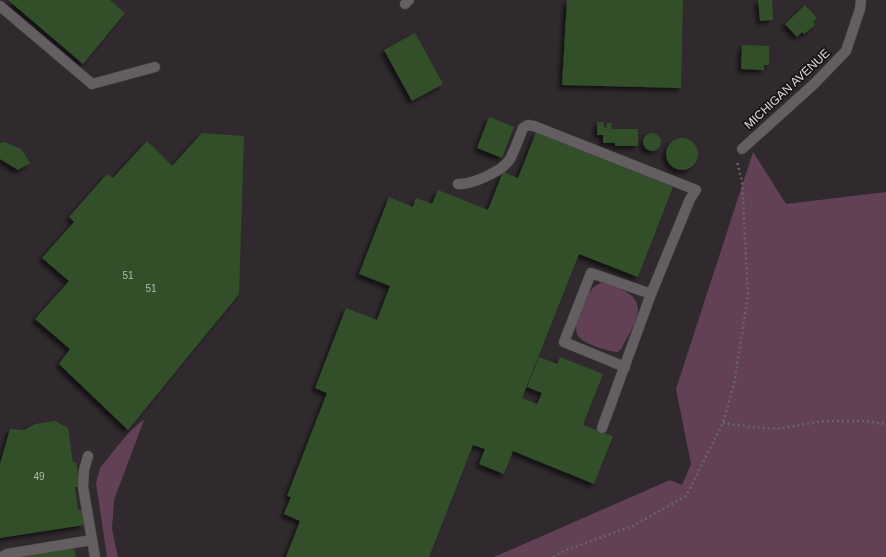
<svg xmlns="http://www.w3.org/2000/svg" width="886" height="557" viewBox="0 0 886 557" font-family="Arial,sans-serif">
<style>
.green{fill:#624157}
.building{fill:#31502b;filter:url(#shadow)}
.lines{fill:none;stroke-linecap:round;stroke-linejoin:round}
.minor-casing{stroke:#4c474a;stroke-width:11}
.path{stroke:#6a6468;stroke-width:2.5;stroke-dasharray:2 3;stroke-linecap:butt}
.minor{stroke:#645d61;stroke-width:10}
.labels{text-anchor:middle;dominant-baseline:central;stroke-width:3.5;stroke-linejoin:round;paint-order:stroke}
.number-label{font-size:10px;fill:#b5bab2}
.street-label{font-size:12px;fill:#e1dddf;stroke:#161315}
</style>
<defs>
<filter id="shadow"><feDropShadow dx="-3.5" dy="3.5" stdDeviation="2" flood-color="#0009"/></filter>
</defs>
<rect width="100%" height="100%" fill="#302a2e"/>
<g class="green">
<path d="M753,152L786,204L886,192V557H494L670,480L682,485L691,464L676,389Z"/>
<path d="M601,283C608,283 615,287 622,290C652,303 632,327 622,348L618,352C610,352 584,344 579,337C576,334 576,329 576,325C580,312 587,287 601,283Z"/>
<path d="M144,420L114,500L112,529L118,557H107L96,483L100,468C112,454 129,429 144,420Z"/>
</g>
<g class="building">
<path d="M8,0H110L125,13L83,64Z"/>
<path d="M567,0H683L681,88L562,85Z"/>
<path d="M758,0H772L773,20L760,21Z"/>
<path d="M805,5L817,18L813,22L815,25L804,34L802,32L797,37L785,24Z"/>
<path d="M415,33L443,84L412,101L384,50Z"/>
<path d="M742,45L769,46V65H764V70L741,69Z"/>
<path d="M489,117L514,127L502,158L477,148Z"/>
<path d="M597,122H604V127L606,128L607,123H612L611,129H638V146H615V143H603V135H597Z"/>
<path d="M536,132L673,187L638,277L579,254L522,398L537,404L542,393L527,387L539,357L557,364L560,357L603,374L583,425L613,436L594,484L513,451L504,474L479,464L485,449L473,445L429,557H286L300,521L284,514L291,497L287,496L327,393L315,388L346,308L377,320L390,286L359,274L389,197L413,207L416,198L432,204L438,190L488,210L503,172L518,178Z"/>
<circle cx="652" cy="142" r="9"/>
<path d="M202,133L244,136L239,294L128,430L59,364L70,349L35,319L69,281L42,258L74,222L69,217L107,174L113,178L147,141L172,166Z"/>
<circle cx="682" cy="154" r="16"/>
<path d="M5,142L21,149L30,163L18,170L0,159V143Z"/>
<path d="M55,421L68,428L73,463L76,462L80,487H75L78,510H82L84,525L0,538V464L10,429L24,430L35,424Z"/>
<path d="M74,548L76,557H24V556Z"/>
</g>
<g class="lines">
<g class="minor-casing">
<g id="minor">
<path d="M405,4L409,0"/>
<path d="M0,6L92,84L155,67"/>
<path d="M742,149L813,85L846,51L860,9L861,0"/>
<path d="M458,184C471,185 503,171 510,159C515,149 519,138 523,128L528,125L534,126L696,190L690,199L651,294L602,428"/>
<path d="M625,367L564,342L591,273L651,294"/>
<path d="M88,456L84,470L83,487L95,557"/>
<path d="M2,557L7,554L92,540"/>
</g>
</g>
<g class="path">
<path d="M723,423L752,427L777,429L823,421H864L886,424"/>
<path d="M553,557L566,550L633,526L686,496L723,423L734,384L748,295L742,181L737,162"/>
</g>
<use href="#minor" class="minor"/>
</g>
<g class="labels">
<g class="number-label">
<text x="128" y="275">51</text>
<text x="151" y="288">51</text>
<text x="39" y="476">49</text>
</g>
<g class="street-label">
<text transform="translate(787 89) rotate(-43)">MICHIGAN AVENUE</text>
</g>
</g>
</svg>
